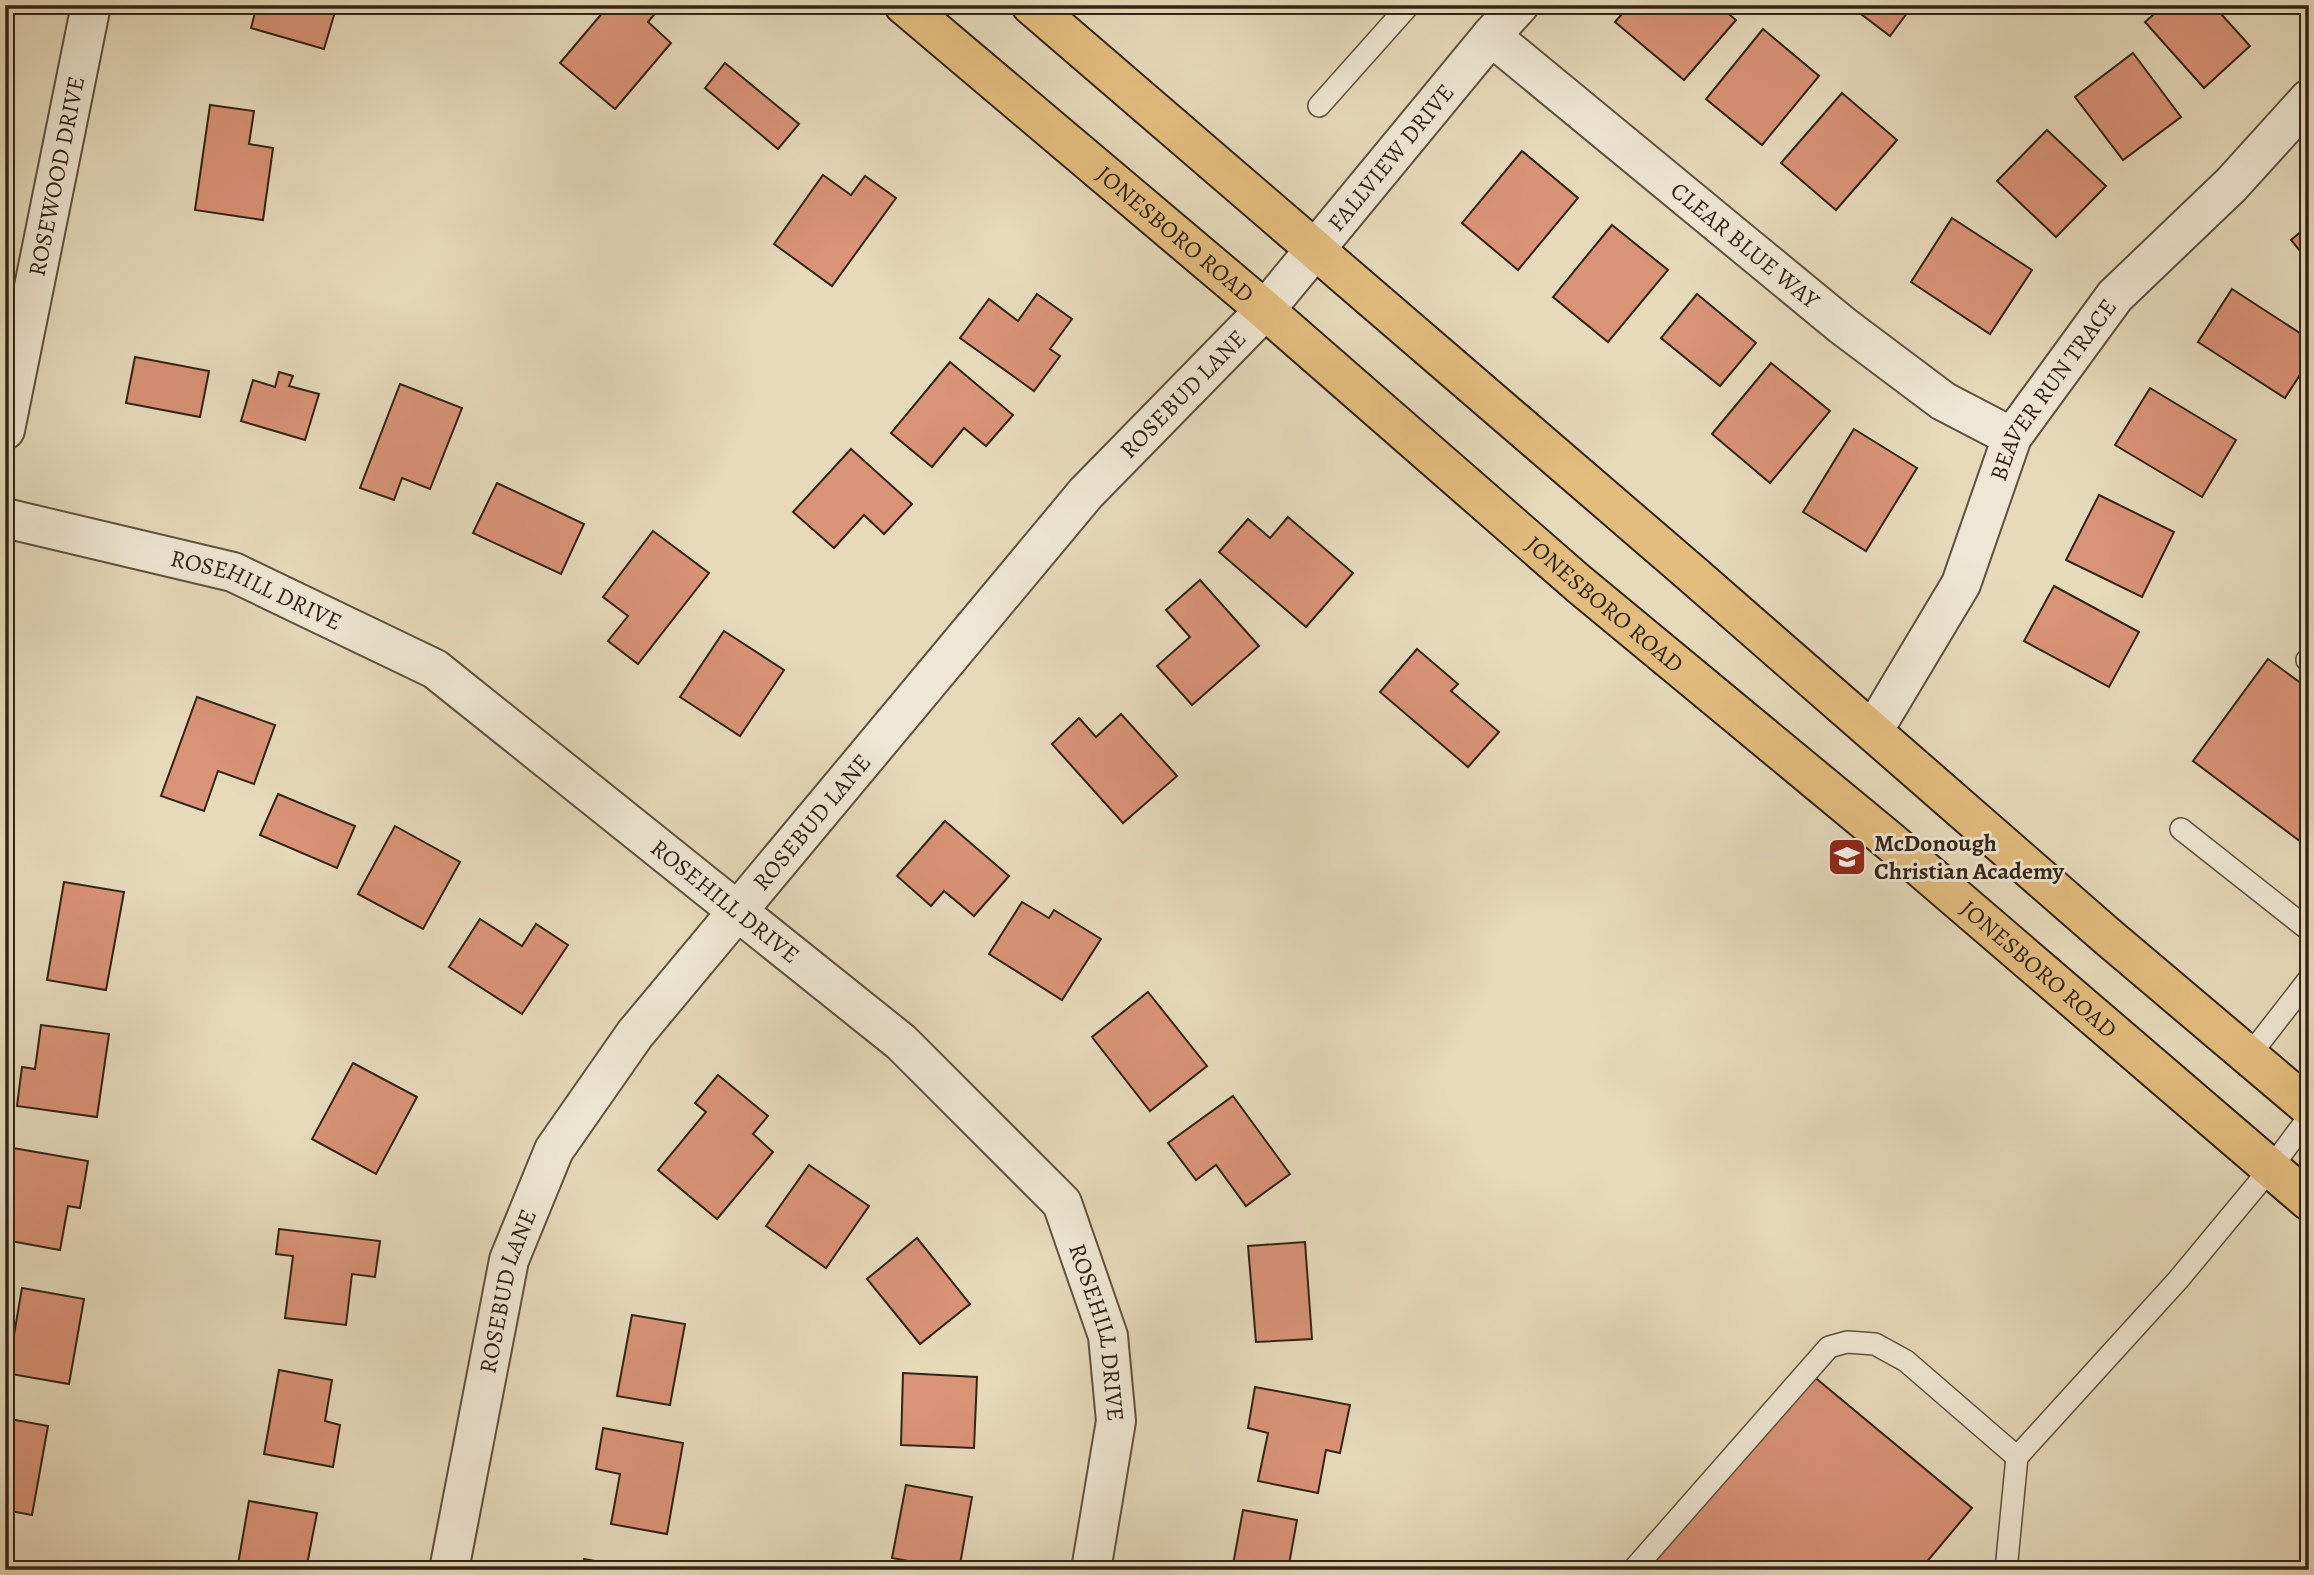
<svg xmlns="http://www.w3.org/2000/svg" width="2314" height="1575" viewBox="0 0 2314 1575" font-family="Alegreya,serif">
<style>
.building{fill:#d99377;stroke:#322416;stroke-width:2}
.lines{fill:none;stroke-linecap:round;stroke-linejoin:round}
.service-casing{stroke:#5f523f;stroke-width:24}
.minor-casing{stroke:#5f523f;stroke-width:42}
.primary-casing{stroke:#322416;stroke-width:42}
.service{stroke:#efe7d3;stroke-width:21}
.minor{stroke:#efe7d3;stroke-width:38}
.primary{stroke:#e3bd7e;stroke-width:38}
.labels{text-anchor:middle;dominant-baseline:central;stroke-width:6;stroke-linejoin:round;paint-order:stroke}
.street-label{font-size:24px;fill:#322416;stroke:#efe7d3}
.poi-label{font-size:24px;font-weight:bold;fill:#322416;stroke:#efe7d3;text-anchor:start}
</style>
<rect width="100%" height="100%" fill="#e6dabb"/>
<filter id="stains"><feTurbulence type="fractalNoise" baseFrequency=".00286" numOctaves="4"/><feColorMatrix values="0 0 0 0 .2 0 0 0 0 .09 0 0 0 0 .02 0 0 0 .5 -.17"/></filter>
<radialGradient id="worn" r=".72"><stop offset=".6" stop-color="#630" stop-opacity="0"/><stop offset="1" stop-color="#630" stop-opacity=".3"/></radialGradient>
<g class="building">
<path d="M257,5H337L324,49L251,28Z"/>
<path d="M609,5H662L648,22L671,43L615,109L560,63Z"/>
<path d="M1630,5H1718L1736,20L1684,80L1615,22Z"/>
<path d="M1849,5H1913L1890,36Z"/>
<path d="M2164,5H2213L2250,46L2204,88L2145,22Z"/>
<path d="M1763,29L1819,76L1762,145L1706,99Z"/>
<path d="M2133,53L2181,117L2123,160L2075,97Z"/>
<path d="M725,63L799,124L778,149L705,88Z"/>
<path d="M1842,93L1897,140L1836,210L1781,163Z"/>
<path d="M210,105L254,111L249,144L273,148L263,220L195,210Z"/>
<path d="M2047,130L2106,186L2056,237L1997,181Z"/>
<path d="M1522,151L1578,198L1518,270L1462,223Z"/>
<path d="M823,175L851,195L865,176L896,198L832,286L774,244Z"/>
<path d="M1952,218L2032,270L1990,334L1911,282Z"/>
<path d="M1612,225L1668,270L1608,342L1553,297Z"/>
<path d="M2309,225V262L2291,240Z"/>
<path d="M2232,289L2309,339V361L2285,398L2198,342Z"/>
<path d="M1037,294L1072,319L1050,349L1060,356L1034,391L960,338L989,299L1018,321Z"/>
<path d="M1697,294L1756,343L1720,386L1661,338Z"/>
<path d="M135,357L209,371L200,417L126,403Z"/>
<path d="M950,362L1013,415L986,446L964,428L932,467L891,433Z"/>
<path d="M1771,363L1830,411L1770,483L1712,434Z"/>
<path d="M279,372L293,376L289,386L319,394L305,440L241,421L253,380L275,387Z"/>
<path d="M400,384L462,408L430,489L402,478L394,500L360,488Z"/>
<path d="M2150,388L2236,440L2202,497L2115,445Z"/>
<path d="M1854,429L1917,468L1866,551L1803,512Z"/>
<path d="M851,449L912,504L884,534L864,515L834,548L793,512Z"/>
<path d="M497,483L584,524L561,574L473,533Z"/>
<path d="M2099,495L2174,532L2142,597L2066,560Z"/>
<path d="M1288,517L1353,573L1306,627L1219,552L1248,519L1270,538Z"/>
<path d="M653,531L709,573L638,664L608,641L628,616L603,597Z"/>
<path d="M1200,580L1259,646L1192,705L1157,666L1190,637L1166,610Z"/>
<path d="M2054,586L2139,632L2109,687L2024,641Z"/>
<path d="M724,631L784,670L740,736L680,697Z"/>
<path d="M1417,649L1458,684L1451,691L1499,732L1468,767L1380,692Z"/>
<path d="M2268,659L2309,689V848L2193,761Z"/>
<path d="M197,697L275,725L254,784L218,771L204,811L161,796Z"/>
<path d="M1121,714L1177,776L1123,823L1052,744L1079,718L1096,737Z"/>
<path d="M278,794L355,826L337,868L260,835Z"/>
<path d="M945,821L1009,876L974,916L944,891L931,906L897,876Z"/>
<path d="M395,826L460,862L423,929L358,894Z"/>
<path d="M64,882L124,892L106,990L47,980Z"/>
<path d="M1022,902L1049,918L1054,910L1101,939L1062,1000L989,954Z"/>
<path d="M480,919L522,946L536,924L568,945L522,1014L449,967Z"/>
<path d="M1148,992L1207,1066L1150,1111L1092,1037Z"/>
<path d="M41,1025L109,1034L97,1117L17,1106L22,1067L35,1069Z"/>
<path d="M353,1063L417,1097L376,1174L312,1139Z"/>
<path d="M718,1075L768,1116L753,1134L773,1152L717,1219L658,1170L706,1112L695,1103Z"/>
<path d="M1233,1096L1290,1174L1246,1206L1216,1165L1196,1180L1168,1143Z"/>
<path d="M13,1148L88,1161L80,1208L68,1206L60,1250L5,1240V1190Z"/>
<path d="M809,1165L869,1206L826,1268L766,1226Z"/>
<path d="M279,1229L380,1241L375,1277L352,1274L346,1325L285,1318L293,1256L276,1254Z"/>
<path d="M917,1238L970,1304L920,1344L867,1279Z"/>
<path d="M1305,1242L1312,1339L1256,1342L1248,1246Z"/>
<path d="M22,1288L84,1299L69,1384L5,1373V1333L14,1335Z"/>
<path d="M632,1315L685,1324L670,1405L617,1396Z"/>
<path d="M279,1370L332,1380L325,1421L340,1425L333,1467L264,1454Z"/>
<path d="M903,1373L977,1377L974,1448L901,1445Z"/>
<path d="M1812,1375L1972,1508L1920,1570H1648Z"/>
<path d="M1255,1387L1350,1405L1340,1453L1326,1450L1318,1493L1258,1481L1268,1433L1248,1428Z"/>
<path d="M5,1418L48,1426L32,1515L5,1510Z"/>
<path d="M603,1428L683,1443L667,1534L611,1524L620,1474L596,1469Z"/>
<path d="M906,1485L972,1497L959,1570H913L914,1562L892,1558Z"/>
<path d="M249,1501L317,1513L306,1570H237Z"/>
<path d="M1243,1510L1297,1520L1288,1570H1232Z"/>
<path d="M584,1559L640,1569V1570H582Z"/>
</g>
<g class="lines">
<g class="service-casing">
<g id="service">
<path d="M1319,106L1409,5"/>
<path d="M2307,660L2309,662"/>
<path d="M2181,829L2309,930"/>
<path d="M2249,1056L2309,979"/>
<path d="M1633,1570L1829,1347L1847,1342L1875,1344L1906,1361L2017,1457"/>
<path d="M2006,1570L2017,1457L2178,1280L2271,1168L2309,1117"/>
</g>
</g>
<g class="minor-casing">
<g id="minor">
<path id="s1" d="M1491,36L1843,326L1943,401L2012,437"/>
<path id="s2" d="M5,430L91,5"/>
<path id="s3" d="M5,518L233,572L435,669L901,1042L1062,1203L1108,1336L1116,1421L1091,1570"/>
<path id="s4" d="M1873,731L1961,584L2012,437L2115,296L2231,185L2309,99"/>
<path id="s5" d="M449,1570L509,1260L554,1150L635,1034L1086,493L1265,310L1491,36L1519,5"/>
</g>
</g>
<g class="primary-casing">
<g id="primary">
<path id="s6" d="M904,5L1265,310L1579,584L1892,843L2309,1201"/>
<path d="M1031,5L1691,573L2107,936L2309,1107"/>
</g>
</g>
<use href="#service" class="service"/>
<use href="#minor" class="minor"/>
<use href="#primary" class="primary"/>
</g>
<defs>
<g id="school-square" transform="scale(2.0125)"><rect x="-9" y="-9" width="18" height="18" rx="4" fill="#8f2418" stroke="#efe7d3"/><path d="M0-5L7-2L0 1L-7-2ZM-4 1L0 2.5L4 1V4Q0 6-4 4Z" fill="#fff"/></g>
</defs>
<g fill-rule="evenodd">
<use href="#school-square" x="1847" y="857"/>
</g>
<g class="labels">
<g class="street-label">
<text stroke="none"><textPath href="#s5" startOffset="1734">FALLVIEW DRIVE</textPath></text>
<text stroke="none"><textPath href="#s2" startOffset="259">ROSEWOOD DRIVE</textPath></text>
<text stroke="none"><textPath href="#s6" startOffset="355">JONESBORO ROAD</textPath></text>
<text stroke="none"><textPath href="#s1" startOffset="329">CLEAR BLUE WAY</textPath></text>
<text stroke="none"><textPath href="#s4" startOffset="388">BEAVER RUN TRACE</textPath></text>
<text stroke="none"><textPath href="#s5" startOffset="1419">ROSEBUD LANE</textPath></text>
<text stroke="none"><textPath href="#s3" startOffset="262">ROSEHILL DRIVE</textPath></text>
<text stroke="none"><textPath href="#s6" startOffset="922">JONESBORO ROAD</textPath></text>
<text stroke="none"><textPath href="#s5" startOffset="852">ROSEBUD LANE</textPath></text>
<text stroke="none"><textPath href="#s3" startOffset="830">ROSEHILL DRIVE</textPath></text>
<text stroke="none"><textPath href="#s6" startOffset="1489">JONESBORO ROAD</textPath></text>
<text stroke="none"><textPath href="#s5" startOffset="285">ROSEBUD LANE</textPath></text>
<text stroke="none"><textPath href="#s3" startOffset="1418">ROSEHILL DRIVE</textPath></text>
</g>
<g class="poi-label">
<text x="1874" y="843">McDonough<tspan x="1874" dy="28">Christian Academy</tspan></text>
</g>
</g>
<rect width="2314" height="1575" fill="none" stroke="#e6dabb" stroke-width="28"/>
<rect x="7" y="7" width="2300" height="1561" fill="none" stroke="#322416" stroke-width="3.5"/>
<rect x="14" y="14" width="2286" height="1547" fill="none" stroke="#322416" stroke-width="2"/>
<rect width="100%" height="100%" filter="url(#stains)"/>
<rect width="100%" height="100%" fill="url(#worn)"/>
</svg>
